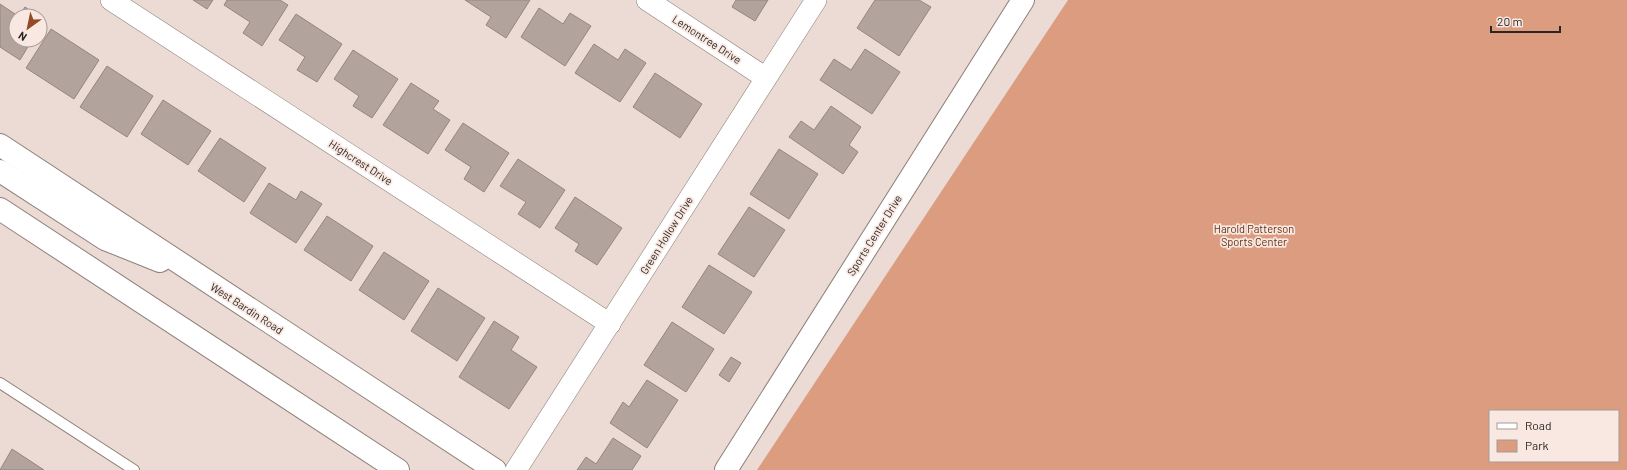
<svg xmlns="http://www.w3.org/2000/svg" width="1627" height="470" viewBox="0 0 1627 470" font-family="Barlow,sans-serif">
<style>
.green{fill:#db9c7f;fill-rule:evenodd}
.building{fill:#b2a39c;stroke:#94867f}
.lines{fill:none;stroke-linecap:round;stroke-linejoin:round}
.service-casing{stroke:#8d7f79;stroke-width:12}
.minor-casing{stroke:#8d7f79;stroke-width:22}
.tertiary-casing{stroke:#8d7f79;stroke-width:24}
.secondary-casing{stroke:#8d7f79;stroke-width:24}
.service{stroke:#fff;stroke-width:10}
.minor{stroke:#fff;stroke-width:21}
.tertiary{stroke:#fff;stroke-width:22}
.secondary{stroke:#fff;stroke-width:22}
.labels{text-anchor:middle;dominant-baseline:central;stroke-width:3.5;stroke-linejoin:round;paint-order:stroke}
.street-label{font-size:11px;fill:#2b2623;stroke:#f8e8e1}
.park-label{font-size:11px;fill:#642d11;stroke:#f8e8e1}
</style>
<rect width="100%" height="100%" fill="#ebdbd4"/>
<path class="green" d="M1068,0H1627V470H757ZM1490,411H1618V461H1490Z"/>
<g class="building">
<path d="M193,0H213L207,9Z"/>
<path d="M227,0H280L288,5L262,46L243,33L250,22L224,5Z"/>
<path d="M465,0H530L506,38L486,25L491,17Z"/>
<path d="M736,0H768L755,21L732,7Z"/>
<path d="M875,0H919L931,7L899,56L857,28Z"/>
<path d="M0,4L18,16H16V40H32L20,60L0,47Z"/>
<path d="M25,7L38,16H19Z"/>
<path d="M539,8L563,24L570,13L591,26L565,66L521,37Z"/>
<path d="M296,14L342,44L317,82L297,70L305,57L279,40Z"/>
<path d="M51,29L99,60L74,99L26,68Z"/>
<path d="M594,44L618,60L625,49L646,63L620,102L575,73Z"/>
<path d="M865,49L900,72L872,114L820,80L834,59L851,70Z"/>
<path d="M353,50L398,79L372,118L353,106L359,96L334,79Z"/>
<path d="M107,66L153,96L127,137L80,107Z"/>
<path d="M655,73L702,104L680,138L633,107Z"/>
<path d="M411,83L439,101L433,109L450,120L428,154L383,125Z"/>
<path d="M163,100L211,131L188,165L141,134Z"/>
<path d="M831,106L861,127L849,145L858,152L843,174L789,137L801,121L814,130Z"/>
<path d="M463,123L509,153L484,192L464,179L471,167L445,150Z"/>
<path d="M220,138L266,168L244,202L198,171Z"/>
<path d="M779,149L818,174L789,219L750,194Z"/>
<path d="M518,159L565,190L540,228L518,214L526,202L500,186Z"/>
<path d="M269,183L296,200L301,191L322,204L296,243L250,213Z"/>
<path d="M575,197L622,228L597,265L575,251L579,244L555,228Z"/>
<path d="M749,207L785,230L754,277L718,254Z"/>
<path d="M327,216L373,246L351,281L304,250Z"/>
<path d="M384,252L429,281L404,320L359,290Z"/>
<path d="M709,265L752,292L724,334L682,307Z"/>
<path d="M438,288L485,318L457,361L411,331Z"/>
<path d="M494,321L519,337L511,350L537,367L509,409L459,377Z"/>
<path d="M672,322L714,349L686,392L644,365Z"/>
<path d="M731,357L741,363L729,382L719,375Z"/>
<path d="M647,380L678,400L647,448L610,423L623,402L629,407Z"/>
<path d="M613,438L641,456L632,470H577L586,457L596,464Z"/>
<path d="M12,449L44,470H0Z"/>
</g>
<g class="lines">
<g class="service-casing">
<path id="service" d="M0,383L134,470"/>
</g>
<g class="minor-casing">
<g id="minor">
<path d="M111,0L610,324"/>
<path d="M647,0L766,78"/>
<path d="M516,470L816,0"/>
</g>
</g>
<g class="tertiary-casing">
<path id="tertiary" d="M726,470L1023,0"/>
</g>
<g class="secondary-casing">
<g id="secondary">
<path d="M0,145L495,470"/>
<path d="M0,171L105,239L160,261"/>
<path d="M0,209L398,470"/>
</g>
</g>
<use href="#service" class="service"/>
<use href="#minor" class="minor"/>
<use href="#tertiary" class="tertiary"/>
<use href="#secondary" class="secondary"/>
</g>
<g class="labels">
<g class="street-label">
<text transform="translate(707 39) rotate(33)">Lemontree Drive</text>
<text transform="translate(361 162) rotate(33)">Highcrest Drive</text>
<text transform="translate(666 235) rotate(-58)">Green Hollow Drive</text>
<text transform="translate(874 235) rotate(-58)">Sports Center Drive</text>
<text transform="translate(247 308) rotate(33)">West Bardin Road</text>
</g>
<g class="park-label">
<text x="1254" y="228">Harold Patterson<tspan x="1254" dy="13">Sports Center</tspan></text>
</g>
</g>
<rect x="1489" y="410" width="130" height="52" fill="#f8e8e1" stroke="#a69a95"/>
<rect x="1497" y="423" width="20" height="6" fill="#ffffff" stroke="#a69a95"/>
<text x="1525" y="430" font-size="12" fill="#2b2623">Road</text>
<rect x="1497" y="440" width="20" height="12" fill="#db9c7f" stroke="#a69a95"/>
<text x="1525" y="450" font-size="12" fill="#2b2623">Park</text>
<g transform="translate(28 28) rotate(213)"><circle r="19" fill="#f8e8e1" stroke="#a69a95"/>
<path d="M0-3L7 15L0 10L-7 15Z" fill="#924a27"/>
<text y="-6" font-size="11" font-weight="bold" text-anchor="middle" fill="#2b2623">N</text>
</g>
<path d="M1491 26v6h69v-6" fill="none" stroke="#2b2623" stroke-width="2"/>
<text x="1497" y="26" font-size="12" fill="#2b2623" stroke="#f8e8e1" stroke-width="3" paint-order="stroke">20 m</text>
</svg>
